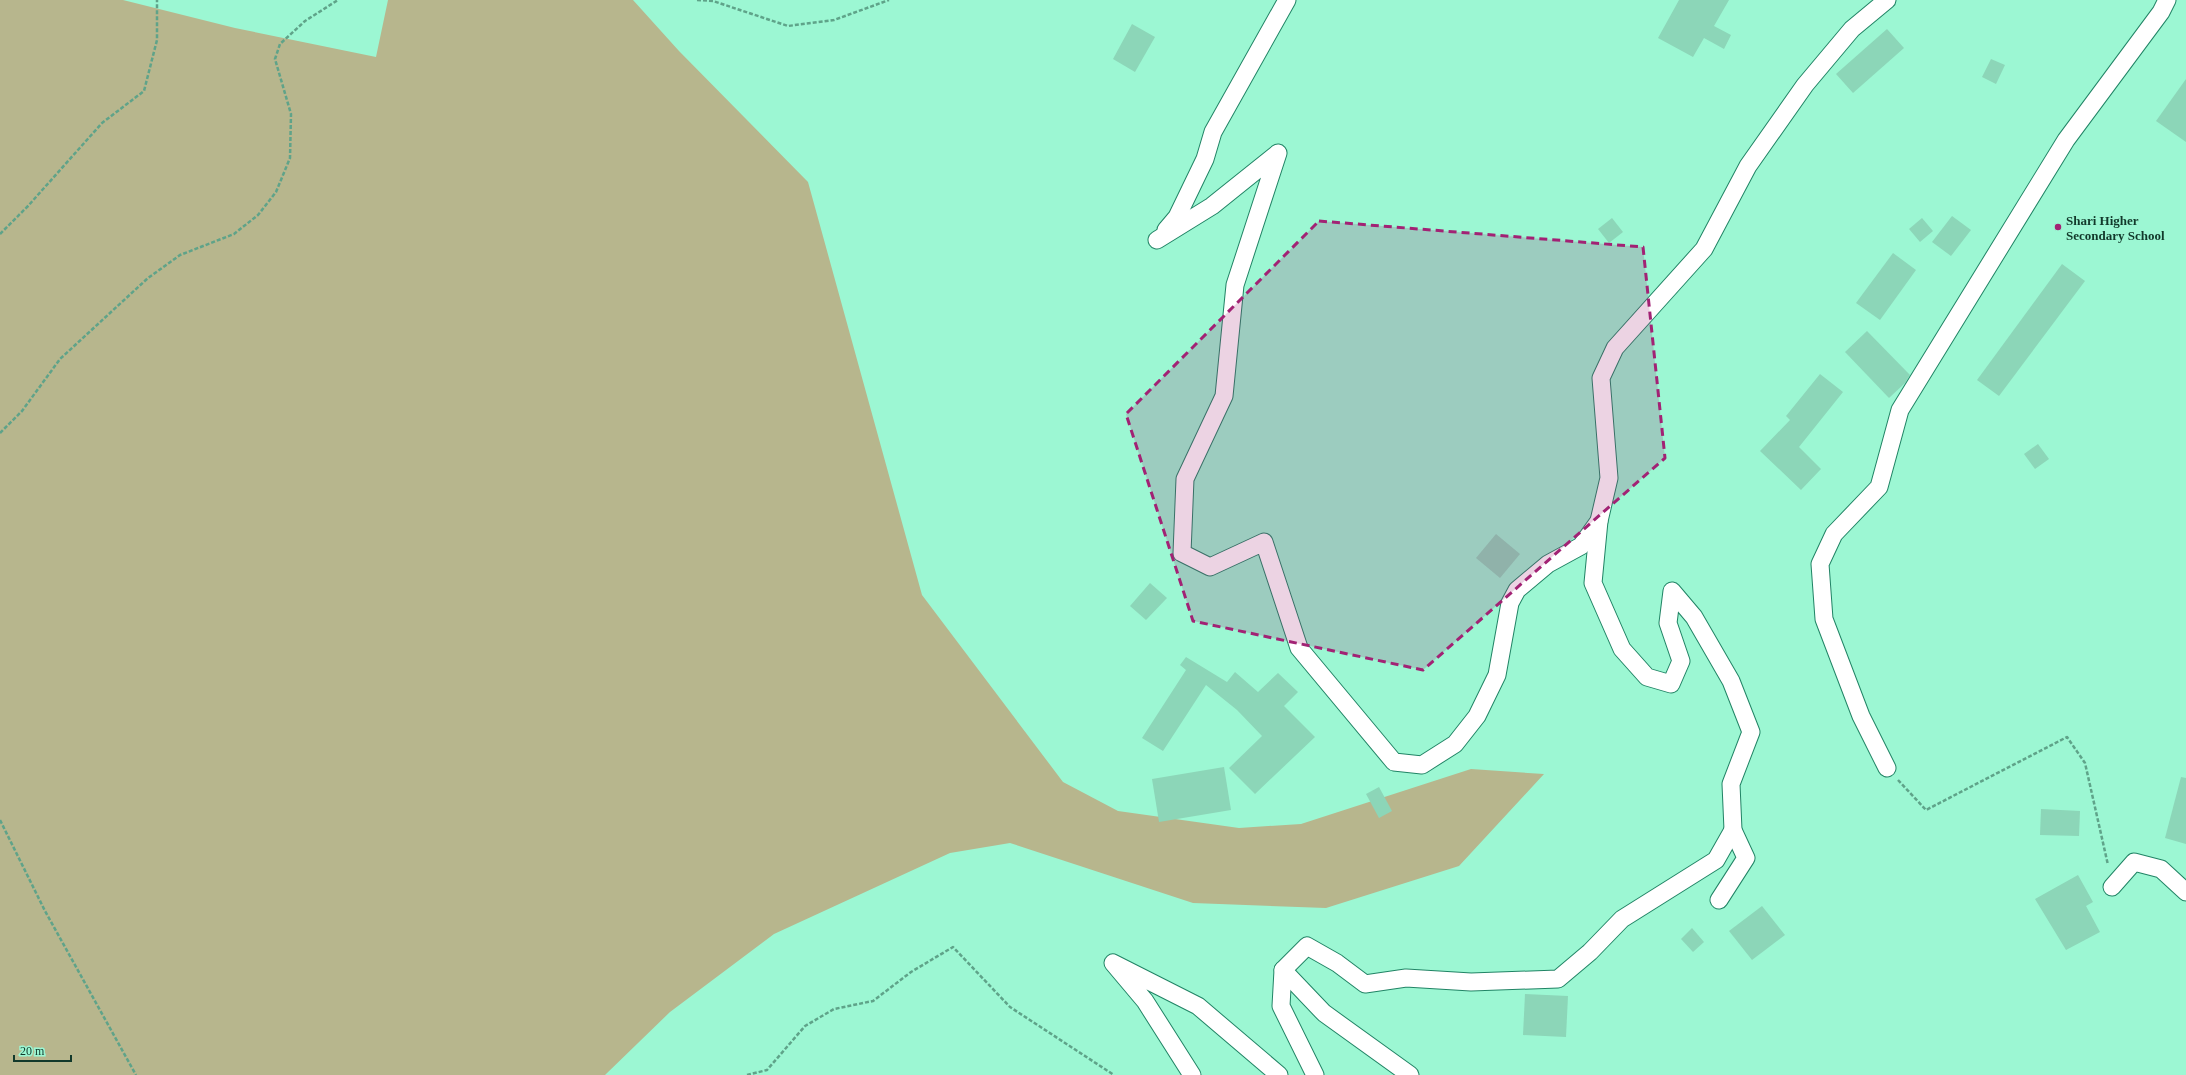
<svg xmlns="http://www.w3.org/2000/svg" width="2186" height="1075" viewBox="0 0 2186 1075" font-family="'Times New Roman',serif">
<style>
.green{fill:#b7b68d}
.building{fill:#8cd6b8}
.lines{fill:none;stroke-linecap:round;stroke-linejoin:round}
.street-casing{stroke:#218465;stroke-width:19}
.path{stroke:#5fa389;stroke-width:2.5;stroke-dasharray:4 2;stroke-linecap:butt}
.street{stroke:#fff;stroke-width:17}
.marked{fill:#a22274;fill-opacity:0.2;stroke:#a22274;stroke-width:3;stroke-dasharray:8 5;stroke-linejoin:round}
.poi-dot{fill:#a22274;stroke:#9cf7d3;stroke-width:1.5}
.labels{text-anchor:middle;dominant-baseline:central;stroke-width:3;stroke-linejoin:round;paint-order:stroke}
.poi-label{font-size:13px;font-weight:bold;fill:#12392b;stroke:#9cf7d3;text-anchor:start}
</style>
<rect width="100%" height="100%" fill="#9cf7d3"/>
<path class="green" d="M0,0H123L235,28L376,57L388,0H633L679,51L808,182L922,595L1063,782L1118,811L1239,828L1301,824L1471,769L1544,774L1459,866L1326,908L1193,903L1010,843L950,853L774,934L670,1012L605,1075H0Z"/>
<g class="building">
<path d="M1679,0H1729L1714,26L1731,35L1724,49L1704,38L1693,57L1658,38Z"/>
<path d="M1132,24L1155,37L1135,72L1113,59Z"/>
<path d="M1887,29L1904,48L1853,93L1836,74Z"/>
<path d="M1991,59L2005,65L1996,84L1982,77Z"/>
<path d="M2186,79V142L2156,121Z"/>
<path d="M1952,216L1971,230L1951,256L1932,242Z"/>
<path d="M1612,218L1623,232L1609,243L1598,229Z"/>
<path d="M1922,218L1933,231L1920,242L1909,229Z"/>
<path d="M1893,253L1916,270L1880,320L1856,303Z"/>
<path d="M2062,264L2085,281L1999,396L1977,380Z"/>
<path d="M1867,331L1910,375L1905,383L1889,398L1845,352Z"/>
<path d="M1820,374L1843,392L1799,447L1821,469L1801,490L1760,451L1790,420L1786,416Z"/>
<path d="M2038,444L2049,459L2035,469L2024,454Z"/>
<path d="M1496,534L1520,554L1500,578L1476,558Z"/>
<path d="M1150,583L1167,598L1146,620L1130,606Z"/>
<path d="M1186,657L1227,682L1235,672L1258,692L1278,673L1298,692L1284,706L1315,737L1255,794L1229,768L1262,736L1237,710L1206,685L1163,751L1142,738L1186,670L1180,665Z"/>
<path d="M1224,767L1231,810L1159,822L1152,779Z"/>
<path d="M2181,777L2186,778V844L2165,838Z"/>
<path d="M1379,787L1392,811L1379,818L1366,794Z"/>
<path d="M2041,809L2080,811L2079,836L2040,835Z"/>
<path d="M2078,875L2093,902L2086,906L2100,932L2066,950L2035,899Z"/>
<path d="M1762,906L1785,935L1752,960L1729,931Z"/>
<path d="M1692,928L1704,942L1693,952L1681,939Z"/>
<path d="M1525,994L1568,996L1566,1037L1523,1035Z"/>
</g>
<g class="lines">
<g class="street-casing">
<g id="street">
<path d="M1166,230L1177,217L1205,159L1213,132L1287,0"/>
<path d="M1157,240L1212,206L1278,153L1235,285L1224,396L1185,479L1182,553L1210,567L1264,542L1299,648L1394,762L1422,765L1455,744L1477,716L1497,675L1510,603L1517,590L1548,564L1581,546L1599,521L1609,478L1601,378L1615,348L1704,249L1748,166L1805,85L1852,29L1887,0"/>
<path d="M1599,521L1593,583L1622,649L1647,677L1671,684L1681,661L1668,623L1672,591L1694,617L1731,681L1751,732L1731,784L1733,830L1746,858L1719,900"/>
<path d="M1887,768L1861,716L1824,619L1820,564L1834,534L1879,487L1900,410L2066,140L2161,12L2167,0"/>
<path d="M2112,887L2134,862L2161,869L2186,892"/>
<path d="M1283,970L1324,1013L1410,1075"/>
<path d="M1192,1075L1145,1001L1113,963L1198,1006L1279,1075"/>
<path d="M1315,1075L1281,1006L1283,970L1307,946L1337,963L1365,984L1406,978L1471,982L1558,979L1590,952L1622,919L1716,860L1733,830"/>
</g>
</g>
<g class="path">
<path d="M697,0L713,1L788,26L834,20L889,0"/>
<path d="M0,234L28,206L102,123L144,91L157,40V0"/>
<path d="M0,433L22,411L60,359L148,278L180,255L234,234L258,215L276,192L290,158L291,114L275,59L280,44L305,21L338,0"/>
<path d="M1898,780L1926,810L2067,737L2085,763L2108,865"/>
<path d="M0,820L45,911L136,1075"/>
<path d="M747,1075L767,1070L805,1026L834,1009L873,1001L911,972L953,947L1010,1007L1114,1075"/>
</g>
<use href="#street" class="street"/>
</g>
<path class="marked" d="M1319,221L1643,247L1665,458L1423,670L1193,621L1126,414Z"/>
<circle class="poi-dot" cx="2058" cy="227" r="4"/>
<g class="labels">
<g class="poi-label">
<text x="2066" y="220">Shari Higher<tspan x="2066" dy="15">Secondary School</tspan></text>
</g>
</g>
<path d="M14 1055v6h57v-6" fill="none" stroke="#12392b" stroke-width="2"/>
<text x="20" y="1055" font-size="12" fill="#12392b" stroke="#9cf7d3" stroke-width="3" paint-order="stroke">20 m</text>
</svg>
